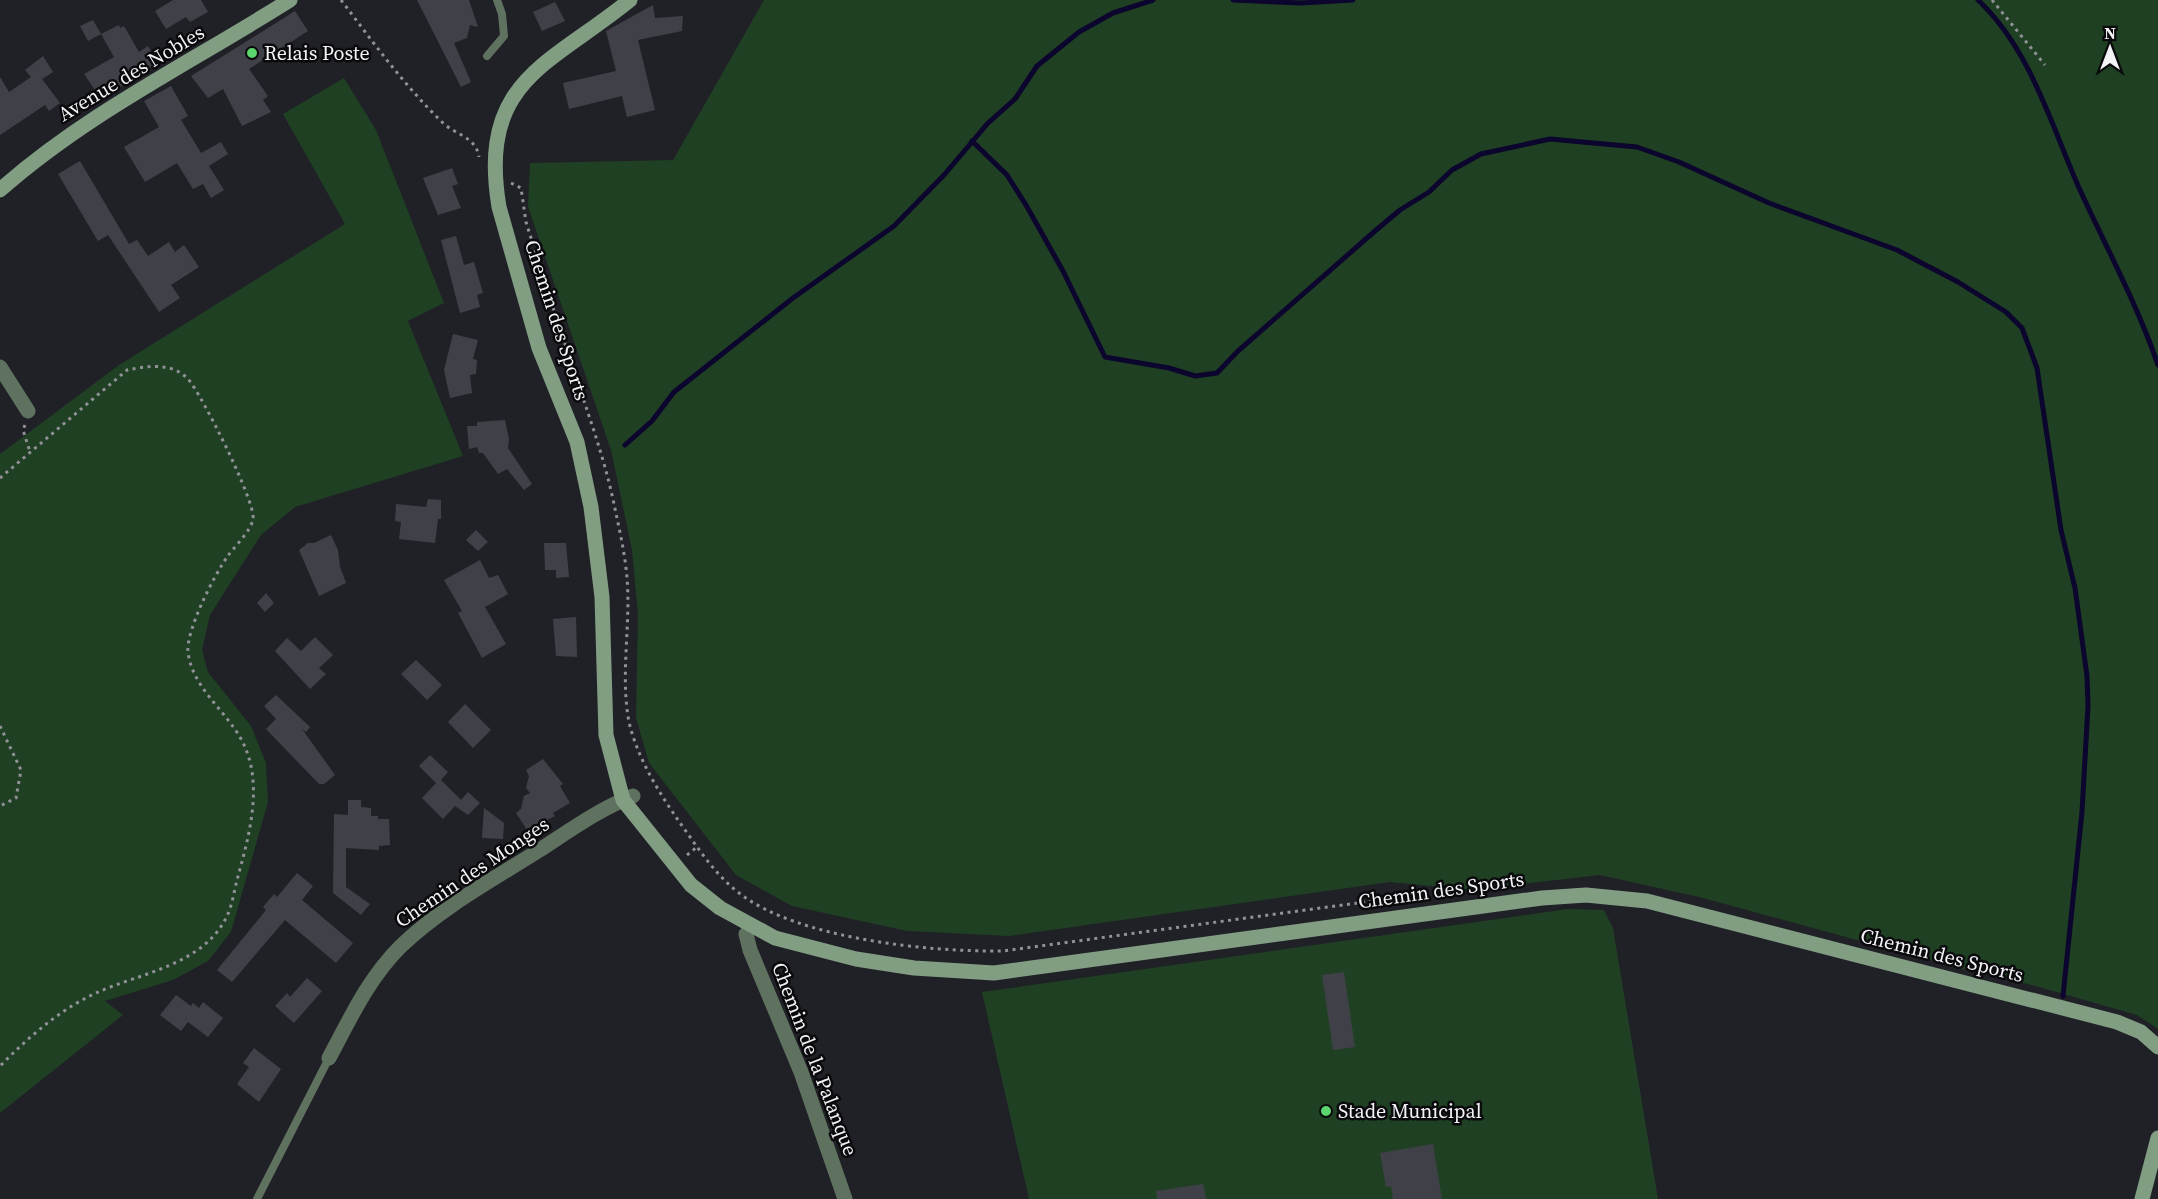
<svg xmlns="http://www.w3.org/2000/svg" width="2158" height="1199" viewBox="0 0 2158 1199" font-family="'Source Serif 4',serif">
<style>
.green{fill:#1f4023}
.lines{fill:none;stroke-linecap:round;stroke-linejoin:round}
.stream{stroke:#0c052d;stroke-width:5}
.building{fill:#404148}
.path{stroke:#919197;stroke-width:3;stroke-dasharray:3 4.5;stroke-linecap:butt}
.lane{stroke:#5f715f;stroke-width:8}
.street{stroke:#5f715f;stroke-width:15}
.secondary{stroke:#819e83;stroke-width:15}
.poi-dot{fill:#5bd56e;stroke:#0a0a0d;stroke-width:2}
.labels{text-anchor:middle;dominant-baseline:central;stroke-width:5;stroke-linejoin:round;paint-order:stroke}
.poi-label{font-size:20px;fill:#f3f3f8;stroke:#0a0a0d;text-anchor:start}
.street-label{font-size:20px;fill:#f3f3f8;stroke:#0a0a0d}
</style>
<rect width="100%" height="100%" fill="#202027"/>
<g class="green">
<path d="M764,0H2158V1029L2137,1015L2000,976L1974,972L1699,897L1600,875L1471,890L1390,882L1009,936L907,931L792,906L736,875L649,763L636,718L638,615L632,550L611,450L528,207L530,163L673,160Z"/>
<path d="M344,78L376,130L444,303L408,321L463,456L295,507L261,535L210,615L202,650L208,672L251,726L266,763L268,802L231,932L208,961L173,980L105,1001L123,1015L0,1113V454L119,365L345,224L283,114Z"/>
<path d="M1568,909L1604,910L1613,928L1658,1199H1029L982,992Z"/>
</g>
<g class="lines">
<g class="stream">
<path d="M1233,0L1301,3L1353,0"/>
<path d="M1978,0C2031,50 2051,125 2080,190C2107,249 2137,304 2158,365"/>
<path d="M972,141L1007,175L1026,205L1063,271L1105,357L1169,368L1195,376L1217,373L1238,351L1375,231L1400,210L1429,192L1452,170L1481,154L1550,139L1637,147L1679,162L1769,203L1897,250L1958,282L2006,312L2022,328L2037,368L2061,530L2075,588L2087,676L2088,706L2082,812L2063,996"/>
<path d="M625,445L652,421L674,392L793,298L894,226L944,175L988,123L1015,99L1037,66L1079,32L1113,13L1153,0"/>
</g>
</g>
<g class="building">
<path d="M173,0H201L208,12L190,22L186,17L166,29L155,11Z"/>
<path d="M417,0H469L478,27L470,25L467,38L454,43L471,82L461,87Z"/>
<path d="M555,2L565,21L542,31L533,12Z"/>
<path d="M653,5L655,18L683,16L682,31L638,40L655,110L627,117L622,96L569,109L563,83L616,71L606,31Z"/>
<path d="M295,11L308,31L249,69L268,96L263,100L271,112L242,126L223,89L208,98L191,76Z"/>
<path d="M93,20L101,34L119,25L120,28L124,26L139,52L148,46L158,63L101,99L84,74L114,57L101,34L88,41L80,26Z"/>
<path d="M43,56L53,72L42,79L60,103L49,111L45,105L0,135V77L9,92L31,77L25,70Z"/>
<path d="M171,86L188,116L181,120L201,153L221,142L228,154L209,166L224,190L211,198L203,184L193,189L177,163L145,182L124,147L159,127L144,101Z"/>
<path d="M80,161L129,244L137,240L148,256L169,242L175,252L184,245L199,267L171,285L180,298L159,312L108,235L98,241L58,174Z"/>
<path d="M452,168L458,184L452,186L461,208L438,215L423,178Z"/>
<path d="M456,236L464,265L474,262L483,293L477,295L480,307L460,313L441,240Z"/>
<path d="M453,334L478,340L473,359L477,360L476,374L470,375L472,393L450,398L444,370Z"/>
<path d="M505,420L509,439L508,448L532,484L524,490L507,469L498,474L483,453H479L477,447L469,449L467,426H477V422Z"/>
<path d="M428,499L441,500V519H438L435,543L399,539L401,522L395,521L396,504L426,507Z"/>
<path d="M476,530L488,542L478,551L466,540Z"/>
<path d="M331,535L338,550L340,567L346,583L319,596L299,550L308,543H314Z"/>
<path d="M544,543H566L569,577L556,578V570H545Z"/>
<path d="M480,560L489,578L498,575L508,594L485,607L506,644L482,658L458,613L462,611L444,580Z"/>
<path d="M266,593L274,603L265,612L257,603Z"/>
<path d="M576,617L577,657L556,656L553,619Z"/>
<path d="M315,637L333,655L319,668L326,674L310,689L275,651L287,638L301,651Z"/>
<path d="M416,660L442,685L427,700L401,674Z"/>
<path d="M276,695L310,727L306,732L302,729L335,775L324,784H319L266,729L276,719L264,706Z"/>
<path d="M465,704L491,730L473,748L448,722Z"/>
<path d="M430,755L448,772L441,780L461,800L468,792L480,803L468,815L455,806L443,819L422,798L436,783L419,766Z"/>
<path d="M543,759L563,784L560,786L570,803L553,813L555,816L527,830L516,813L521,809L524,796L530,793L526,788L529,776L526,770Z"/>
<path d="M348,800H361V807L371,808V816H378V819H389L390,845L379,846V850L346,848V887L370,904L361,915L333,893L334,814L348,815Z"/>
<path d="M484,808L504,823L503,839L482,838Z"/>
<path d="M297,873L313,886L302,900L353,943L336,963L285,920L232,982L217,970L266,910L263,907L274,894L277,897Z"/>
<path d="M1344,972L1355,1047L1333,1050L1322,975Z"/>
<path d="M307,978L322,991L294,1023L275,1006L287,993L290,997Z"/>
<path d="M176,995L191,1006L193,1003L199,1008L203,1002L223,1018L208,1037L188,1022L181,1031L160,1015Z"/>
<path d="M254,1048L281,1069L259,1102L237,1084L249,1067L243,1063Z"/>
<path d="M1433,1144L1442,1199H1393L1391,1186L1386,1187L1380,1153Z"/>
<path d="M1203,1184L1206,1199H1157L1156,1191Z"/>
</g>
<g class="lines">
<g class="path">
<path d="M341,0C373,42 403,84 441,121C454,135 476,136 479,157"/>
<path d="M1992,0L2045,65"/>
<path d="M511,183L521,188L526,222C541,270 556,318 572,365C587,411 604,456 614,504C619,528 625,553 627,578C631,625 620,675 629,722C637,757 658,791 678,820C696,845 714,874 739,893C798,939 929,952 1003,951L1387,899L1401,901"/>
<path d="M25,425L23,430L30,452"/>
<path d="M0,478L127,370C147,366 172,362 188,379C201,393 256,502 253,519C251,531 234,547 227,557C214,576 186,630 188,652C192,687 225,710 241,739C265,782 249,836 237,880C234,892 232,906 227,916C204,965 140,973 96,993C59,1010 29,1037 0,1066"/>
<path d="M0,726L21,770L16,798L0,806"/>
<path d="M687,855L697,847"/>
<path d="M1398,899L1418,898"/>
</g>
<g class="lane">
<path d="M487,56L504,36L502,14L497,0"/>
<path d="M257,1199L329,1058"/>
</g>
<g class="street">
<path d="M0,367L28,411"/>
<path d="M746,934L750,950L801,1072L845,1199"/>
<path d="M329,1058C350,1019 368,979 400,947C439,909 492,880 538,851C569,831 599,809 633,796"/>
</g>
<g class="secondary">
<path d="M630,0C549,66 478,80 499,207L539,348L577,442L591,507L602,597L606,735L623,800L691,885L720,908L775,938L856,959L914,968L994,973L1542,898L1586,895L1647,901L2117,1022L2141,1032L2158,1047"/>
<path d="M0,190C87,113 192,62 290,0"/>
<path d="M2142,1199L2158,1138"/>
</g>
</g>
<g class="poi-dot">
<circle cx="252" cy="53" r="6"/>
<circle cx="1326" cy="1111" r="6"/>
</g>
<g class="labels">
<g class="poi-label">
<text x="264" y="53">Relais Poste</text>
<text x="1338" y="1111">Stade Municipal</text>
</g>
<g class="street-label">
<text transform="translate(131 73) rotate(-31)">Avenue des Nobles</text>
<text transform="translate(557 320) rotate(72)">Chemin des Sports</text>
<text transform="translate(472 872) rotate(-34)">Chemin des Monges</text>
<text transform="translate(1441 890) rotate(-8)">Chemin des Sports</text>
<text transform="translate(1942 955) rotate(14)">Chemin des Sports</text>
<text transform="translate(815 1059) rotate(69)">Chemin de la Palanque</text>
</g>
</g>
<g transform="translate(2110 48)" stroke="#0a0a0d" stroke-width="4.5" paint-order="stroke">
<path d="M0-4.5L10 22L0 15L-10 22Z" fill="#f3f3f8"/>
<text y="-9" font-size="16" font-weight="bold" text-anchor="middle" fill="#f3f3f8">N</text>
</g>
</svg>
